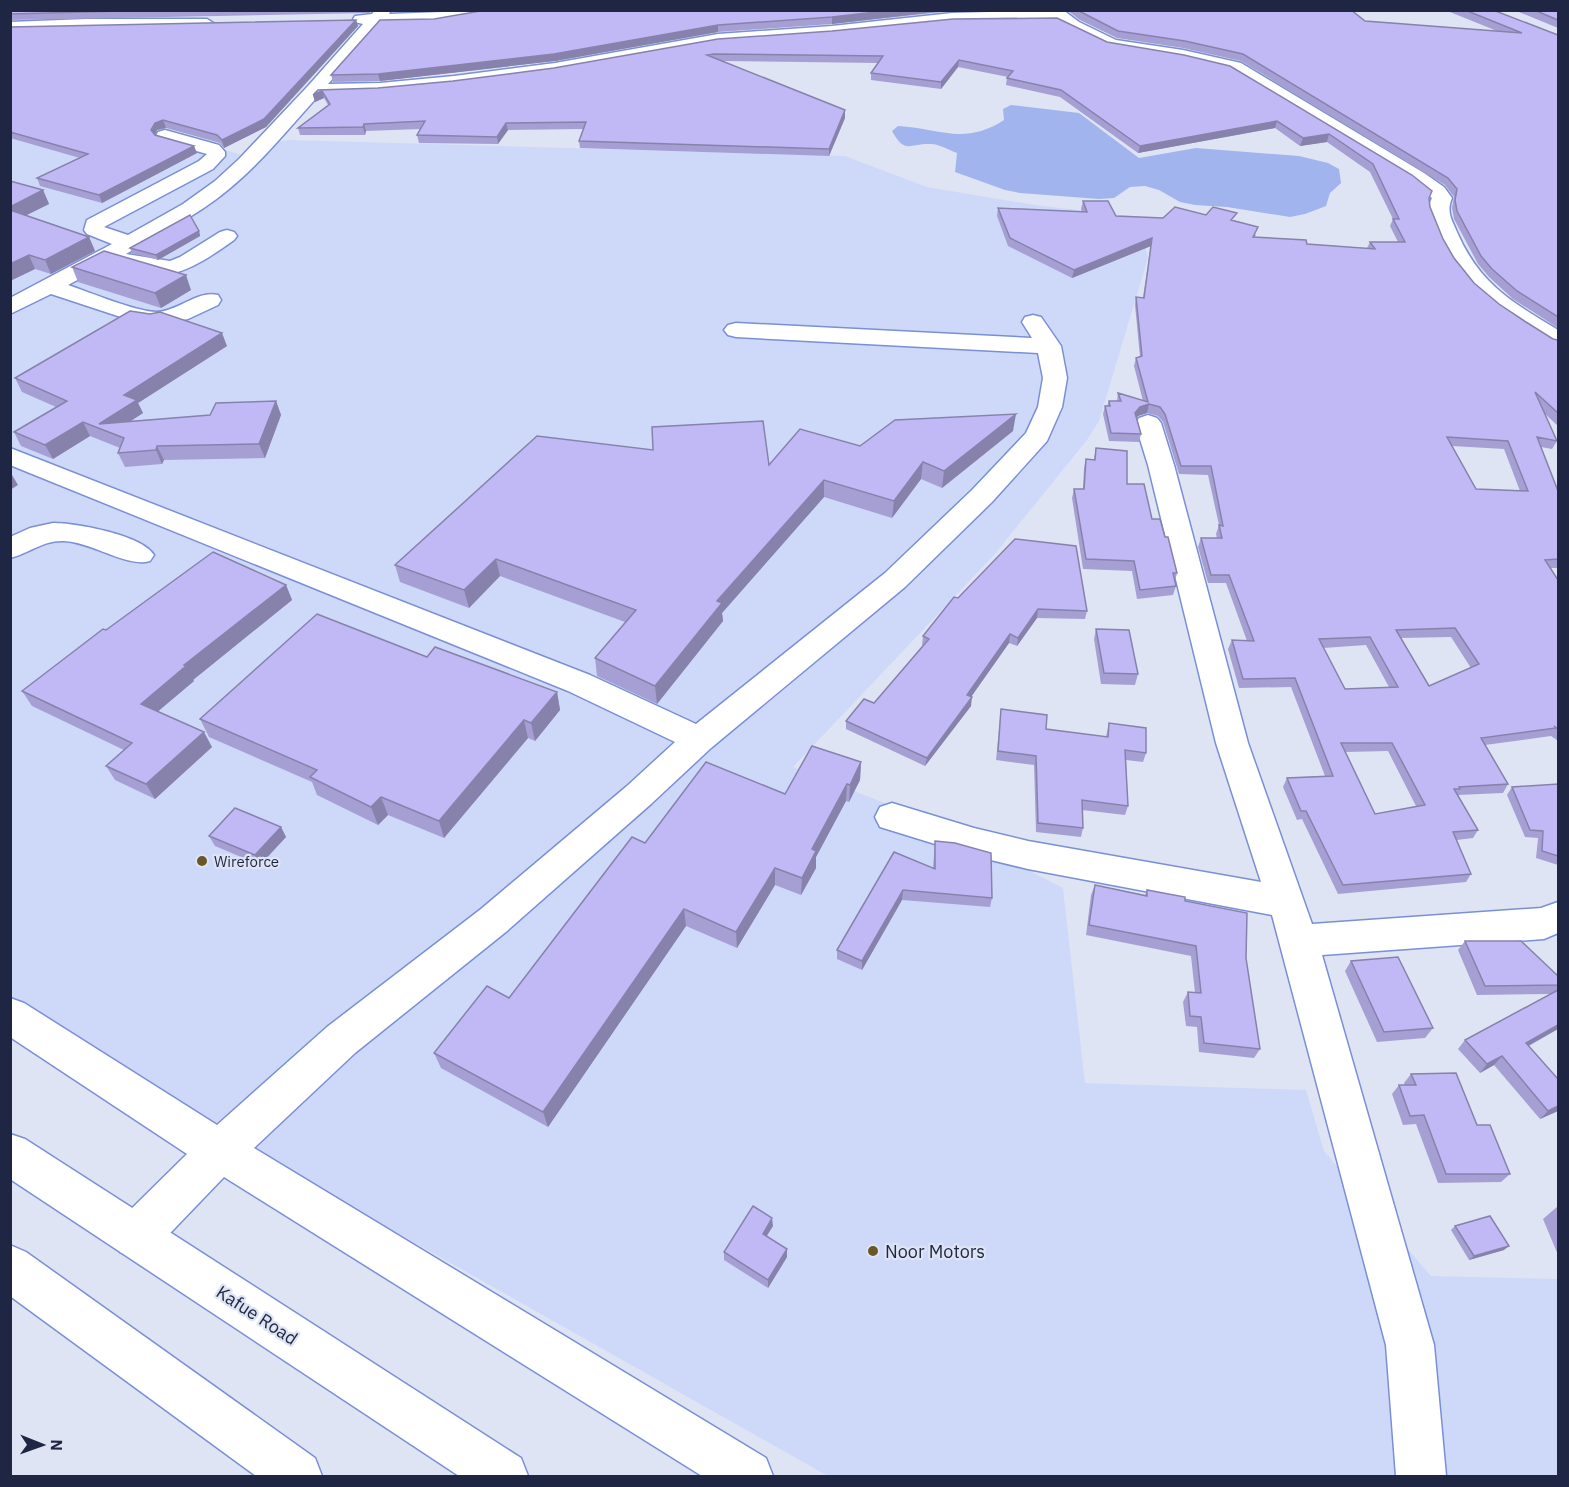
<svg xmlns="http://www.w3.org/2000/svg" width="1569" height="1487" viewBox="0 0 1569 1487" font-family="'IBM Plex Sans',sans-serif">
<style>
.built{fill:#ced9fa}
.water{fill:#a1b4ee}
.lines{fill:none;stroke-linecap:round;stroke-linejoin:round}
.minor-casing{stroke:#7a8fd6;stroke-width:3}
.major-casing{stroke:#7a8fd6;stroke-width:3}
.minor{fill:#fff;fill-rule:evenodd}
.major{fill:#fff;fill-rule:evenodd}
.wall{fill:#a69fd4;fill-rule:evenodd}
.shaded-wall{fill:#8782ac}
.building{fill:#c1b9f6;stroke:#8782ac;stroke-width:1.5;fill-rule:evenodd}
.poi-dot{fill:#695825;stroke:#dfe4f4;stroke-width:2}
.labels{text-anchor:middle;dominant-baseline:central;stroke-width:4.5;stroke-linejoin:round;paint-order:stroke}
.poi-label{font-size:15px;fill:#1e2643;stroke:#dfe4f4;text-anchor:start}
.near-poi-label{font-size:18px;fill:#1e2643;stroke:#dfe4f4;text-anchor:start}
.near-street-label{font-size:18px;fill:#1e2643;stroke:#dfe4f4}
</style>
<rect width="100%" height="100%" fill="#dfe4f4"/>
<path class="built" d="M10,92L250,157L273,142L290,140L845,156L927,187L1035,205L1138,217L1148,258L1099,421L1087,440L994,555L793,767L941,825L1063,888L1085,1083L1306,1090L1324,1151L1431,1276L1558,1279V1476H828L11,1015Z"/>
<path class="water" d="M1011,105L1079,113L1139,158L1196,148L1299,156L1328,163L1339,169L1341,183L1330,193L1326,206L1305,214L1290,217L1227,207L1195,205L1180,202L1159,190L1145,186L1130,187L1114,198L1099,199L1020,193L1005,190L955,172L957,153C949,150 938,143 929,144C908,144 905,154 892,131L898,126C939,128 964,146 1004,120L1003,109Z"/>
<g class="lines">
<g class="minor-casing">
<g id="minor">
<path d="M375,10H391L389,14L494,10L492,13L451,22L381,23L328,84L380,83L454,76L555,63L718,34L832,26L952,13L1063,10L1079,22L1116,40L1183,50L1241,63L1424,173L1444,187L1452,198C1446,212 1452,220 1457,232C1480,285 1512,302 1558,330V347L1550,345C1514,323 1476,302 1452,265C1442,249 1436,231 1429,214L1428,207L1432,198L1410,181L1229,71L1183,60L1106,47L1057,22L952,23L832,36L718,44L555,73L454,86L380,93L319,95C290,127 262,162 229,189C198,215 161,233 126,254L170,261L180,257L220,232L227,230L234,232L237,236L234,240C214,254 195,268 171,274L111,262L68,285C89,292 137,312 157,312C179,311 197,290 218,295L221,300L218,305L188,319L156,325L139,323L51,294L10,314V298L112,244L87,234L84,230L87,220L199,161L207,154L158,140L156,136L158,132L165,130L219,145L225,152V156L213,169L104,227L128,235L183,204L215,181L239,159L308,86L363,24L355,22L353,19L355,16L372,14Z"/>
<path d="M86,19H207L215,24L207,29H86L10,32V22Z"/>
<path d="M1033,315L1041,317L1061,346L1067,378L1062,407L1047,441L992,502L905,587L711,748L651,804L507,931L355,1053L254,1148L766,1458L773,1476H702L224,1177L152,1252L136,1258L120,1252L114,1236L120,1220L187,1154L10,1037V998L24,1003L217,1125L327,1027L481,909L627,786L675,742L568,691L10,465V448L590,675L696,724L885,573L972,490L1026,433L1038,407L1043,378L1038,353L736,337L728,335L724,330L728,325L736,323L1032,338L1022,322L1025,317Z"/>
<path d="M1148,415L1157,418L1161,423L1174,465L1248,743L1312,924L1541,908L1558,902V933L1544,939L1322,955L1434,1345L1446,1476H1396L1386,1345L1272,915L1028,869L974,856L880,827L875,817L880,807L892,803L974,828L1028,841L1261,882L1216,743L1148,465L1135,423L1139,418Z"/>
<path d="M53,523C76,523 142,535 154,555L150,561C127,568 92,542 64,541C43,540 30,553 10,558V537L30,528Z"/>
</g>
</g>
<g class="major-casing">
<g id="major">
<path d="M10,1134L25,1139L521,1458L528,1476H459L10,1179Z"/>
<path d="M10,1245L26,1252L315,1458L322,1476H256L10,1296Z"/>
</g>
</g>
<use href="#minor" class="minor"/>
<use href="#major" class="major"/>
</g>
<g class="wall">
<path d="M10,10H372L370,13L10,20Z"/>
<path d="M392,10H429L393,12Z"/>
<path d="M961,10L832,24L718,32L555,61L380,81L333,82L331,75L434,19L486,11Z"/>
<path d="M1067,10H1351L1365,21L1497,31L1445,10H1493L1558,35V328L1513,299L1489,277L1478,264L1454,219L1452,208L1454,197L1445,185L1241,61L1183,48L1117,38L1080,20Z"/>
<path d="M1514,10H1558V28Z"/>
<path d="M356,20L358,26L266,127L224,148L220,143L166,128L157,130L155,135L197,153L102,203L40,186L37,178L80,158L10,138V27Z"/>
<path d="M718,39L1107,42L1230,66L1429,199L1430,207L1443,239L1454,258L1474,283L1499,304L1526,322L1553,339L1558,340V426L1544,413L1557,441L1552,449L1541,447L1558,491V568H1551L1558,580V741L1551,736L1485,745L1508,784L1503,793L1458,795L1478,830L1473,838L1457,840L1471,874L1466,882L1338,894L1302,819L1297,820L1283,787L1287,778L1325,776L1291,687L1239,688L1228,649L1232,640L1247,641L1226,583H1208L1198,547L1201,538H1217L1216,534L1219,525L1208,475L1179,474L1163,422L1158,416L1147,413L1138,416L1137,418L1141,434L1139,442L1109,441L1103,414L1105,406H1107L1109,401H1117L1118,393L1143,401L1134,366L1136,358L1140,357L1135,305L1136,297H1143L1151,246L1072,278L1008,246L997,216L998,208L1082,212L1081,209L1083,201L1116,216L1163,218L1206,215L1234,221L1256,235L1255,237L1307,244L1367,248L1370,242H1398L1390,226L1393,219L1370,172L1327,142L1300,146L1275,128L1138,153L1060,97L1006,85L1007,78L1008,77L958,67L941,89L871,80V73L878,63L723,61L845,118L829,156L580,148L579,141L584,129L508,130L498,144L419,143L417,135L421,129L366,131L365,135H300L298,128L328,105L324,98L315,102L313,95L318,90L378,88L453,81L554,68ZM1452,446L1504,449L1520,491L1476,489ZM1451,637L1471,668L1429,686L1401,638ZM1366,645L1389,687L1345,689L1323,648ZM1388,751L1416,806L1375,814L1345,752Z"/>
<path d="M10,181L43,190L49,204L26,215L89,237L95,251L51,274L35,269L10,281Z"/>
<path d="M199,231L200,236L158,260L132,253L130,248Z"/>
<path d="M72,267L191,290L161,308L78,282Z"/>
<path d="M150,314L227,346L138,403L143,413L131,421L210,415L276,401L281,415L265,458L164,460L162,464L125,467L118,453L120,448L90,436L53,459L21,446L14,432L56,407L22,392L15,378Z"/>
<path d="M1013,431L942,488L921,479L892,518L824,497L722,613L723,621L657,704L597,676L595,658L625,622L500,576L469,608L400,582L395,565L769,465L860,446Z"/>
<path d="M1096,448L1127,484L1152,519L1177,573L1175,581L1176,586L1173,595L1137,599L1132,571L1083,569L1072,498L1074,489H1083L1084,468L1086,459H1094Z"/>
<path d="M286,585L292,600L193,680L194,681L158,711L212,747L155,799L115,780L106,766L124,750L32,706L22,691L106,630Z"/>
<path d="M958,598L1087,611L1085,619L1037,618L1017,646L1009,643L971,697V706L925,766L846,729V721L874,703L923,645H922L923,636Z"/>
<path d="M1096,629L1138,674L1135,685L1101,684L1094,639Z"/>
<path d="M427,657L557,692L560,710L535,741L528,738L444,838L388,815L378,825L317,795L312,782L209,737L200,719Z"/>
<path d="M1001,709L1046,729L1106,737L1109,723L1146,753L1143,762L1126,760L1128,806L1125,815L1082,810L1083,828L1081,837L1036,832L1034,765L996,760Z"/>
<path d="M861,762L860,780L849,802L846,801L816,857V868L801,895L775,885L737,948L686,926L548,1127L441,1068L434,1053L509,998L645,843L785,794Z"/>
<path d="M1558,784V865L1536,858L1538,838L1525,837L1507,795L1512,787Z"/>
<path d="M281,827L286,837L260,865L215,846L209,836Z"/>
<path d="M935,841L992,898L990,907L902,900L862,970L837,959V950L894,852L933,868Z"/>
<path d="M1095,885L1145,895L1147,890L1185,901L1246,958L1260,1049L1254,1058L1199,1052L1197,1027L1186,1026L1183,1002L1188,992L1195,993L1191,956L1086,935L1091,895Z"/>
<path d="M1465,941L1558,985V1029L1529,1046L1558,1111L1540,1119L1494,1065L1480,1073L1458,1049L1465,1040L1551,994L1477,995L1458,950Z"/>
<path d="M1351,961L1433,1028L1425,1038L1377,1042L1345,971Z"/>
<path d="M1411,1074L1477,1125L1510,1174L1501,1182L1438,1183L1416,1124L1403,1125L1392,1094L1399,1085H1405L1404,1083Z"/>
<path d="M1558,1206V1255L1543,1219Z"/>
<path d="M773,1226L766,1236L787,1249V1257L768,1288L724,1260V1252Z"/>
<path d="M1455,1226L1504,1250L1469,1260L1451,1230Z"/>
</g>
<g class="shaded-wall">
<path d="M893,10H952L832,24V17Z"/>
<path d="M356,20L358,26L266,127L224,148L222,140Z"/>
<path d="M718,25V32L555,61L380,81L378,74Z"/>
<path d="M959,60L958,67L941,89V82Z"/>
<path d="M322,91L324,98L315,102L313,95Z"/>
<path d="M845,110V118L829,156V149Z"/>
<path d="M163,120L166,128L157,130L154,137L151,130L155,123Z"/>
<path d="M1277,121L1275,128L1138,153L1140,146Z"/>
<path d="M506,123L508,130L498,144L497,137Z"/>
<path d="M364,124L366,131L365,135L363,127Z"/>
<path d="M1329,134L1327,142L1300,146L1303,138Z"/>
<path d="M194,146L197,153L102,203L99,195Z"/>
<path d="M43,190L49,204L13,222L10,217V207Z"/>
<path d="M199,231L200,236L158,260L156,255Z"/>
<path d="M89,237L95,251L51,274L45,260Z"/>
<path d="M1152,238L1151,246L1072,278L1074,270Z"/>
<path d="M29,255L35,269L10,281V264Z"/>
<path d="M186,275L191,290L161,308L155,293Z"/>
<path d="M222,333L227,346L138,403L143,413L112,433L99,424L124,395Z"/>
<path d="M276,401L281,415L265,458L259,444Z"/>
<path d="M1149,404L1147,413L1138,416L1133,422L1135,413L1140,407Z"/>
<path d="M1016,414L1013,431L942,488L944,471Z"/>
<path d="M83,422L90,436L53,459L45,445Z"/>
<path d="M157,446L164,460L162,464L156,450Z"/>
<path d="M923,462L921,479L892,518L894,501Z"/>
<path d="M12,475L18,485L10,490V476Z"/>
<path d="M824,480V497L722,613L723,621L657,704L655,686L717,601Z"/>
<path d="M496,559L500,576L469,608L464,590Z"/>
<path d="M286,585L292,600L193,680L194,681L149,719L141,704L184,665Z"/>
<path d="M1038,609L1037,618L1017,646L1018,638Z"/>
<path d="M1010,634L1009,643L966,704L967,695Z"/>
<path d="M557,692L560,710L535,741L531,723Z"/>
<path d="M972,697L971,706L925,766L927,758Z"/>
<path d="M524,720L528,738L444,838L439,821Z"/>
<path d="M204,732L212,747L155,799L146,784Z"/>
<path d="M861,762L860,780L849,802L850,785Z"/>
<path d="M847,784L846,801L816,857V868L801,895L802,878L812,849Z"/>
<path d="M381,797L388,815L378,825L371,807Z"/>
<path d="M281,827L286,837L260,865L255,855Z"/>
<path d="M775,868V885L737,948L736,932Z"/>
<path d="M903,890L902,900L862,970V961Z"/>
<path d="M684,909L686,926L548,1127L543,1112Z"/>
<path d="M1558,1025V1029L1518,1051L1526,1043Z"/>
<path d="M1502,1056L1494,1065L1480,1073L1487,1064Z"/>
<path d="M1558,1106V1111L1540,1119L1548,1111Z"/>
<path d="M772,1218L773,1226L763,1242V1234Z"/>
<path d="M1509,1246L1504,1250L1469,1260L1474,1256Z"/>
<path d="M787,1249V1257L768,1288V1280Z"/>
</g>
<g class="building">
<path d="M10,10H160L10,14Z"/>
<path d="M893,10L832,17L718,25L554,54L378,74L331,75L380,20L434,19L486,10Z"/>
<path d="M1077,10H1351L1365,21L1522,33L1465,10H1493L1558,35V317L1517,291L1492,269L1481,256L1457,211L1455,200L1457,189L1448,178L1243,54L1185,41L1118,31Z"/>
<path d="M1534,10H1558V20Z"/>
<path d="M1057,18L1107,42L1184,55L1230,66L1412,175L1432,191L1429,198L1430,207L1443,239L1454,258L1474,283L1499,304L1526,322L1553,339L1558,340V413L1535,392L1557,441L1537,437L1558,491V559L1545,560L1558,580V729L1554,726L1556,728L1481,738L1508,784L1459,787L1460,789H1454L1478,830L1453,832L1471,874L1343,885L1306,811H1301L1287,778L1333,776L1295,678L1243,679L1232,640L1254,641L1229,575H1211L1201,538H1222L1219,525L1223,526L1211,466H1181L1165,414L1160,407L1149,404L1140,407L1135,413L1141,434L1111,433L1105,406H1110L1109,401H1121L1118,393L1148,402L1136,358L1142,356L1136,297L1144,298L1152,238L1074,270L1010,238L998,208L1087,212L1083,201H1108L1116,216L1163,218L1175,207L1206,215L1213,207L1237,213L1231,220L1258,227L1253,237L1306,240L1307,244L1375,249L1370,242H1405L1393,219H1399L1373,164L1329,134L1303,138L1277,121L1140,146L1061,90L1007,78L1013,71L959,60L941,82L871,73L883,56L714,54L707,55L845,110L829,149L579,141L586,122L506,123L497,137L417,135L425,121L364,124L363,127L298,128L330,104L322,91L313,95L318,90L378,88L453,81L554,68L718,39L832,31L953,19ZM1447,437L1508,441L1528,491L1476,489ZM1455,628L1479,664L1429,686L1396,630ZM1370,637L1398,687L1345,689L1319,639ZM1341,743H1392L1425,805L1375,814Z"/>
<path d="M356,20L264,119L222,140L217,135L163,120L155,123L151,130L155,135L194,146L99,195L37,178L88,154L10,132V27Z"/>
<path d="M10,181L43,190L10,207Z"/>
<path d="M10,210L89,237L45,260L29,255L10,264Z"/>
<path d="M190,215L199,231L156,255L130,248Z"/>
<path d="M104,251L186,275L155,293L72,267Z"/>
<path d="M130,311L150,314L160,312L222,333L124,395L137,400L99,424L210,415L216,403L276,401L259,444L157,446L156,450L118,453L124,438L83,422L45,445L14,432L67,401L15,378Z"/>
<path d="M1016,414L944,471L923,462L894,501L824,480L717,601L722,603L655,686L595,658L636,610L496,559L464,590L395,565L537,436L653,450L652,427L763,421L769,465L800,429L860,446L895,420Z"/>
<path d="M1096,448L1127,451V484H1144L1152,519H1160L1165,537H1168L1177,573H1173L1176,586L1140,590L1134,561L1086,559L1074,489H1084L1086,459L1095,460Z"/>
<path d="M1015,539L1076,546L1087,611L1038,609L1018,638L1010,634L967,695L972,697L927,758L846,721L864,699L874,703L929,639L923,636L954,597L958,598Z"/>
<path d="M213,552L286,585L184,665L186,666L141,704L204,732L146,784L106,766L132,743L22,691L103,629L106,630Z"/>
<path d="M317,614L427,657L435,647L557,692L531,723L524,720L439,821L381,797L371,807L310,777L317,770L200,719Z"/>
<path d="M1096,629L1129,630L1138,674L1104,673Z"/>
<path d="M1001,709L1047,715L1046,729L1108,737L1109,723L1146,728V753L1125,750L1128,806L1082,800L1083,828L1038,823L1036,756L998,751Z"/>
<path d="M812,746L861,762L850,785L847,784L812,849L816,851L802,878L775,868L736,932L684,909L543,1112L434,1053L487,986L509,998L632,837L645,843L706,762L785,794Z"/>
<path d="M1558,784V856L1542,851L1543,831L1530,830L1512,787Z"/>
<path d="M235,808L281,827L255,855L209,836Z"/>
<path d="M935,841L955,843L991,853L992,898L903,890L862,961L837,950L894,852L935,869Z"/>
<path d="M1095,885L1147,896V890L1185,897V901L1247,913L1246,958L1260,1049L1204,1043L1201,1017L1190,1016L1188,992L1201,993L1196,946L1089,925Z"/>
<path d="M1465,941H1521L1558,976V985L1485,986Z"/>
<path d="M1398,957L1433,1028L1384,1032L1351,961Z"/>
<path d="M1558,990V1025L1526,1043L1558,1079V1106L1548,1111L1502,1056L1487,1064L1465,1040Z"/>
<path d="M1456,1073L1477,1125H1490L1510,1174H1446L1424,1115L1410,1116L1399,1085H1416L1411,1074Z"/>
<path d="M753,1206L772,1218L763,1234L787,1249L768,1280L724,1252Z"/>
<path d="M1490,1216L1509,1246L1474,1256L1455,1226Z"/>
</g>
<g class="poi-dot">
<circle cx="202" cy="861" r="6"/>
<circle cx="873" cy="1251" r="6"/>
</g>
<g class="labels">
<g class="poi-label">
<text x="214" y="861">Wireforce</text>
</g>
<g class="near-poi-label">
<text x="885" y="1251">Noor Motors</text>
</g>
<g class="near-street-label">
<text transform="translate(257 1315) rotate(33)">Kafue Road</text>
</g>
</g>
<rect width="1569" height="1487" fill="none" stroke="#1e2643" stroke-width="24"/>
<g transform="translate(42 1445) rotate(91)" stroke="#dfe4f4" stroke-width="4.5" paint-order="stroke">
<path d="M0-4.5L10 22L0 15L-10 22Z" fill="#1e2643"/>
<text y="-9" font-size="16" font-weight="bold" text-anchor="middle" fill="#1e2643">N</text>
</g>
</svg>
